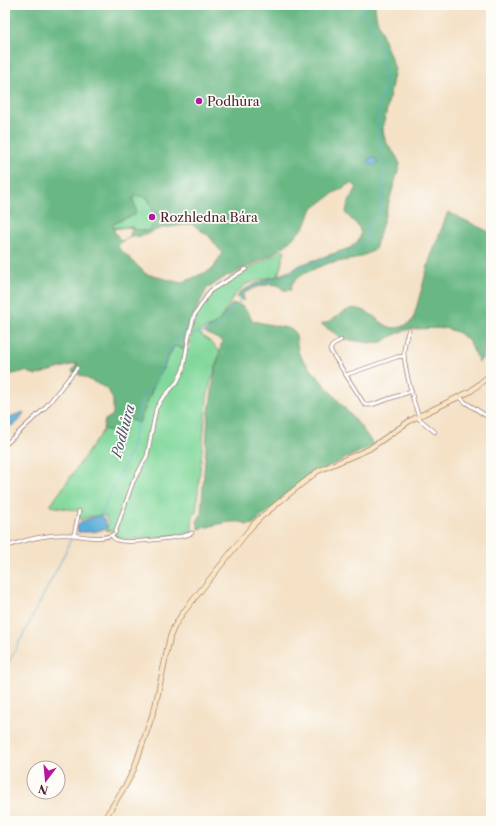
<svg xmlns="http://www.w3.org/2000/svg" width="496" height="826" viewBox="0 0 496 826" font-family="'Libre Caslon Text',serif">
<style>
.green{fill:#82d89c;stroke:#667c64}
.forest{fill:#69b884;stroke:#5a6c58;fill-rule:evenodd}
.water{fill:#5daed8;stroke:#546682}
.lines{fill:none;stroke-linecap:round;stroke-linejoin:round}
.stream{stroke:#5daed8;stroke-width:1}
.street-casing{stroke:#9f8078;stroke-width:4.5}
.secondary-casing{stroke:#9f8078;stroke-width:6}
.street{stroke:#fff;stroke-width:3}
.secondary{stroke:#fbe6c3;stroke-width:4.5}
.poi-dot{fill:#b5179e;stroke:#fdfcf7;stroke-width:1.5}
.labels{text-anchor:middle;dominant-baseline:central;stroke-width:3.5;stroke-linejoin:round;paint-order:stroke}
.poi-label{font-size:13px;fill:#4a1f2b;stroke:#fdfcf7;text-anchor:start}
.water-label{font-size:14px;font-style:italic;fill:#525870;stroke:#fdfcf7}
</style>
<rect width="100%" height="100%" fill="#fdfcf7"/>
<filter id="ink" filterUnits="userSpaceOnUse"><feTurbulence type="fractalNoise" baseFrequency=".025" numOctaves="2"/><feDisplacementMap in="SourceGraphic" scale="8" xChannelSelector="R" yChannelSelector="G"/><feConvolveMatrix kernelMatrix="1 2 1 2 8 2 1 2 1" color-interpolation-filters="sRGB"/></filter>
<filter id="wash" filterUnits="userSpaceOnUse"><feTurbulence type="fractalNoise" baseFrequency=".012" numOctaves="4" result="noise"/><feDisplacementMap in="SourceGraphic" scale="16" xChannelSelector="R" yChannelSelector="G"/><feGaussianBlur stdDeviation="0.9" result="paint"/><feColorMatrix in="noise" values="0 0 0 0 0 0 0 0 0 0 0 0 0 0 0 0 0 1.4 0 .05"/><feComposite in="paint" operator="in"/></filter>
<g filter="url(#wash)">
<rect width="100%" height="100%" fill="#f4e1c6"/>
<g class="green">
<path d="M140,196L147,197L159,221L146,231L133,229L132,227L114,228L112,225L123,219L135,215L136,210L133,199L134,197Z"/>
<path d="M283,250L285,251L278,276L258,280L245,285L235,294L218,323L200,331L199,333L213,344L220,353L214,370L215,371L211,381L207,398L196,513H193L192,532C168,538 143,539 119,539L112,533L113,531L106,530L108,523L105,516L101,515L100,516H94L80,519L79,518L81,511L50,506L104,429L118,433L128,419L139,422L153,388L174,346L189,350L193,323L208,295L235,276Z"/>
</g>
<g class="forest">
<path d="M5,5H375L376,16L384,40L395,69L383,128C383,146 394,148 400,164L375,249L373,251L355,259L329,263L316,268L302,275L296,279L292,284L291,290H283L278,285C267,283 253,287 243,294L244,301L237,297L240,292L257,283L293,270L300,265L350,248L358,241L361,234L359,227L346,214C346,204 353,196 357,187L351,183L334,193L311,210L308,219L304,227L287,244L274,253L230,276L228,275L210,287L207,288L192,319L185,349L174,346L153,388L139,423L128,419L125,430L118,433L103,429L105,420L113,415V400L108,389L72,371L78,363L36,375L25,371L5,376ZM140,196L147,197L159,221L146,231L133,229L132,227L114,228L112,225L123,219L135,215L136,210L133,199L134,197ZM192,224L209,236L222,253L213,269L181,283L146,274L118,247L121,242L134,235L140,237L161,228ZM132,227V229L129,238L121,241L114,231V228Z"/>
<path d="M448,212L491,233V340L484,345L488,349L482,353L483,358L479,362L468,340L457,332L444,328L410,329L400,332L381,342L371,343L343,339L321,324C336,322 344,306 358,309C379,312 387,342 413,320L430,259Z"/>
<path d="M234,304C244,304 249,313 252,321L287,328L294,331L296,336L298,352L303,360L361,427L373,444L372,446L315,473L253,524L246,525L245,523C231,519 213,526 199,529L197,521L201,515L208,418L215,372L222,341L204,332L220,320L231,305Z"/>
</g>
<g class="water">
<path d="M373,157L378,161L377,164L374,166L370,164L367,160Z"/>
<path d="M24,412C20,419 19,424 10,426L6,420L9,417Z"/>
<path d="M100,515L104,520L107,527C98,533 88,532 78,532L77,526L80,522Z"/>
</g>
<g class="lines">
<g class="stream">
<path d="M149,211L153,209"/>
<path d="M138,213H141"/>
<path d="M282,280L289,277L293,270L356,250L365,241L368,225L378,214L381,207L385,163L378,135L379,103L386,86L385,70L381,59L380,48L365,15L364,5"/>
<path d="M192,334L210,331L218,326L225,320L232,308L239,303L241,295L248,289L269,281L278,280"/>
<path d="M100,517L113,487L130,452L136,430L137,417L142,395L154,386L168,352L171,347L181,336L187,333"/>
<path d="M5,670L62,559L71,539"/>
<path d="M489,821L491,813"/>
</g>
</g>
</g>
<g filter="url(#ink)">
<g class="lines">
<g class="street-casing">
<g id="street">
<path d="M409,329C406,337 404,346 404,354C405,368 413,403 419,416"/>
<path d="M341,340L332,346L330,350L365,405H371L412,391"/>
<path d="M346,375L397,357L404,356"/>
<path d="M460,397L465,402L491,419"/>
<path d="M417,417L435,432"/>
<path d="M5,445L44,409L77,368"/>
<path d="M74,535L79,511"/>
<path d="M112,536C113,538 114,539 117,540C126,544 183,538 192,533"/>
<path d="M5,547C27,539 49,533 72,535C84,536 106,541 115,533L133,482L147,456L156,409L161,400L177,382L183,370L189,335L194,316L210,291L246,269"/>
</g>
</g>
<g class="secondary-casing">
<path id="secondary" d="M103,821L127,783L134,769L155,707L170,637L174,627L182,614L252,526L261,517L289,494L318,471L369,449L411,420L471,391L491,374"/>
</g>
<use href="#street" class="street"/>
<use href="#secondary" class="secondary"/>
</g>
</g>
<g class="poi-dot">
<circle cx="199" cy="101" r="4"/>
<circle cx="152" cy="217" r="4"/>
</g>
<g class="labels">
<g class="poi-label">
<text x="207" y="101">Podhůra</text>
<text x="160" y="217">Rozhledna Bára</text>
</g>
<g class="water-label">
<text transform="translate(123 431) rotate(-75)">Podhůra</text>
</g>
</g>
<rect width="496" height="826" fill="none" stroke="#fdfcf7" stroke-width="20"/>
<g transform="translate(46 780) rotate(196)"><circle r="19" fill="#fdfcf7" stroke="#b5a4a5"/>
<path d="M0-3L7 15L0 10L-7 15Z" fill="#b5179e"/>
<text y="-6" font-size="11" font-weight="bold" text-anchor="middle" fill="#4a1f2b">N</text>
</g>
</svg>
